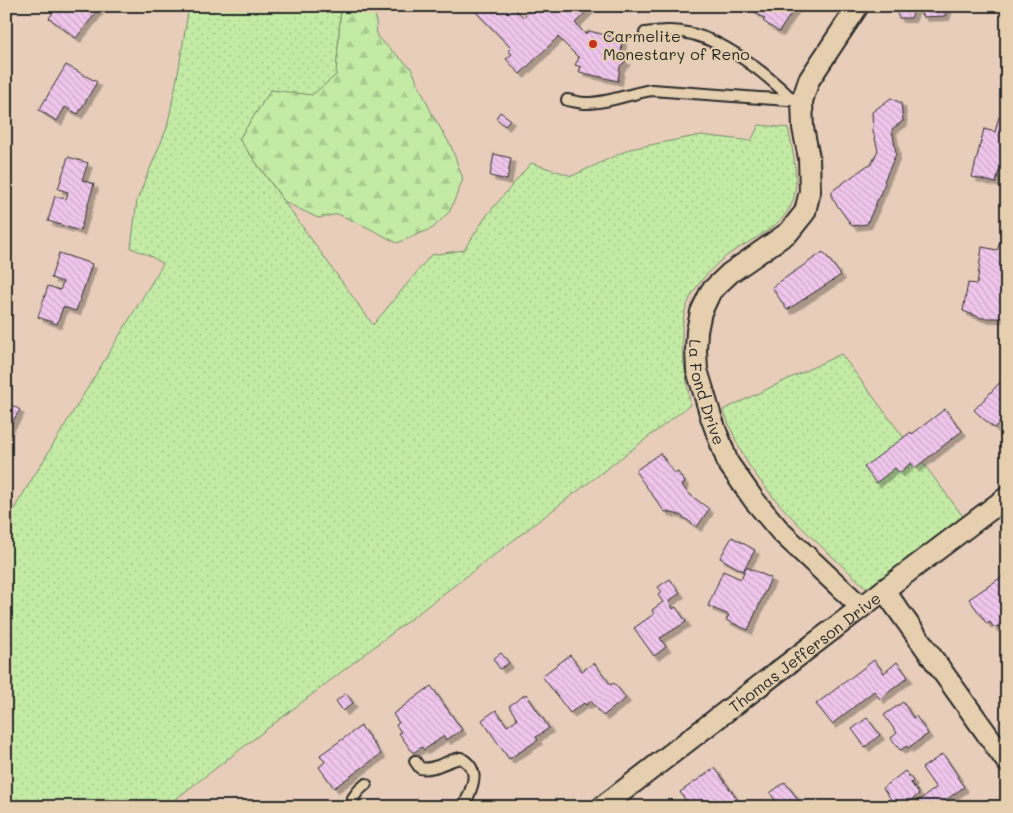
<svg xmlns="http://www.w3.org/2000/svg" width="1013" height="813" viewBox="0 0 1013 813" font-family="Mali,sans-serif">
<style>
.green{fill:url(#green-dots);stroke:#778b68}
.forest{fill:url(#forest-firs);stroke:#778b68}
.building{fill:url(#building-back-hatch);stroke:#2b2b2b;filter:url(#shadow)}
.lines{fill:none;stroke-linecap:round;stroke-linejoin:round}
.lane-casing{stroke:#2b2b2b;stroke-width:14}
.street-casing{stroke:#2b2b2b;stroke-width:24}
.lane{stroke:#e5cfae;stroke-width:10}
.street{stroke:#e5cfae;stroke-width:20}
.poi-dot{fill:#c8321e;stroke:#e5cfae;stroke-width:2}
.labels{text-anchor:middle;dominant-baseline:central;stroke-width:4;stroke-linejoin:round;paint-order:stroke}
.poi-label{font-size:16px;fill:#2b2b2b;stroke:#e5cfae;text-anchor:start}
.street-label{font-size:16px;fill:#2b2b2b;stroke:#e5cfae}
</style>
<defs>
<pattern id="green-dots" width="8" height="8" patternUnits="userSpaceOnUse" patternTransform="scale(1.25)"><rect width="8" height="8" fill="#c3eba6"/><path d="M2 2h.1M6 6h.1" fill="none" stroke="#a8ca8f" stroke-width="1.8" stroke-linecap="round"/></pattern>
<pattern id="forest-firs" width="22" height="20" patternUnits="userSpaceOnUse" patternTransform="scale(1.25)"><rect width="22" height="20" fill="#c3eba6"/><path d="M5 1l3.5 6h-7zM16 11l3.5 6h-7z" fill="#a8ca8f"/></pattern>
<pattern id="building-back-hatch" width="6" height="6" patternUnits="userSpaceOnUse" patternTransform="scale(1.25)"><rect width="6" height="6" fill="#f0c6ec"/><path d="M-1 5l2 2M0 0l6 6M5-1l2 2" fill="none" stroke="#ceaacb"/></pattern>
<filter id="shadow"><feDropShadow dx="4.5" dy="4.5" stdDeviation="0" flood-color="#0004"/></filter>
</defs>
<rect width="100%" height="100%" fill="#e7cdba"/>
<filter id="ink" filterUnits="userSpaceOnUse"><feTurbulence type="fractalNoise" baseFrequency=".02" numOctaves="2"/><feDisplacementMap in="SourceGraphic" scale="10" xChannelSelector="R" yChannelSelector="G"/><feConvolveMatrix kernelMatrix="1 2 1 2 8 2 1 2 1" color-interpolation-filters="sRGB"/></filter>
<g filter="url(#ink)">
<g class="green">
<path d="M189,6H341L336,75L312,96L271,90L239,139L373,325L431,255L464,250L487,215L531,163L572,176L630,149L701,135L751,141L759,125L788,128C792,147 798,173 795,192C790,229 744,240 720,261C705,274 690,293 685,311C677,341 687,375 690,405L165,807H6V522L163,264L149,255L131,248L137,200L167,128L179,68Z"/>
<path d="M841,354L965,519L871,588L864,586C823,547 778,510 747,462C737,446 731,427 723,410Z"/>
</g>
<path class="forest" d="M341,6H375L377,37L411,68L432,114L451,146L463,179L450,211L433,228L397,243L369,228L338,214L318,218L285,202L239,139L271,90L312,95L336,75Z"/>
<g class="building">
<path d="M58,6H95L99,9L76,38L49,18Z"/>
<path d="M470,6H512L523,17L535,6H592L575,23L585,34L589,31L622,39L621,58L626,61L620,66L618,81L579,72L581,67L575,65L579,58L558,37L520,74L506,59L512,54L508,51L511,48Z"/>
<path d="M756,6H796L779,32L763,21L765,19L753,11Z"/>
<path d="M893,6H948L945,16L923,17L919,10H914L911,18H899Z"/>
<path d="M66,65L97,82L78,114L65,107L57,121L39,110Z"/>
<path d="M891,98L901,103L903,121L892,129L896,154L884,181L885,183L867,224L852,226L832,198V191L868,165H871L878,150L873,131L872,112Z"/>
<path d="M500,112L510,119L505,126L496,118Z"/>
<path d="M999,117L1007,119V150L1001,171H999L996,183L972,177L984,129L995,132Z"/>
<path d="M494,154L511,158L507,180L490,176Z"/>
<path d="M68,157L88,163L82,180L94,184L80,231L48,221L55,196L66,199L68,192L58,189Z"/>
<path d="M1001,240L1007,243V272L1002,296L1007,298V318H982L963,311L968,283L977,284L982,247L997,250Z"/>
<path d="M823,252L841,275L787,310L772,287Z"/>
<path d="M59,253L92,264L76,311L63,307L57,324L38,317L48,286L60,290L63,282L51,278Z"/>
<path d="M1007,375V415L994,428L974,410Z"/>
<path d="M6,401L20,410L6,431Z"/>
<path d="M945,409L962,431L915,468L911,463L899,473L895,468L876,483L864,467L911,432L912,434Z"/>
<path d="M660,453L674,474L678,472L685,483L682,485L688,493L709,509L697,527L680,515L664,511L635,471Z"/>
<path d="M732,537L755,550L743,571L720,558Z"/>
<path d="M746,567L771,578L748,630L726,620L729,615L708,606L723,571L741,579Z"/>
<path d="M1006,574L1007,624L1003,627L1001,624L994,628L990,622L987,624L969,599Z"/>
<path d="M670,579L680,593L669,601L673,609L676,607L686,622L660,638L666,647L654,656L634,628L654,614L652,610L663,602L658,595L662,592L658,587Z"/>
<path d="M501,653L509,663L500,669L493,659Z"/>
<path d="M570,655L582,671L594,663L611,685L614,683L626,698L603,716L591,701L586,705L584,703L570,713L542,676Z"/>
<path d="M874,660L884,673L897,662L908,677L880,699L874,691L832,724L816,704Z"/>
<path d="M431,686L462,730L446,740L444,736L424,750L422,747L413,753L399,733L401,732L396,725L399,723L393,714Z"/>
<path d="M346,693L353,703L343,711L336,701Z"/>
<path d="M526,694L549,728L536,737L538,740L509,759L482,720L496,710L507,726L517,719L509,706Z"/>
<path d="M903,702L913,718L916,716L928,734L908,748L907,746L900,750L891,738L897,733L884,715Z"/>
<path d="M867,718L880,735L865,747L852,729Z"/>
<path d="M361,726L381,754L334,788L319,767L325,762L320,755Z"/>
<path d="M943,754L958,776L957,777L964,787L936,807H921L918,801L936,788L922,768Z"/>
<path d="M715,768L739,802L732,807H690L680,792Z"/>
<path d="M905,771L913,781L911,783L919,794L903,807H897L883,788Z"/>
<path d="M785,782L802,805L800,807H780L770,793Z"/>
</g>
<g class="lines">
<g class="lane-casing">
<g id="lane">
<path d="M645,33C653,32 660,31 668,31C714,30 762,70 793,100"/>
<path d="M567,100C574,101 580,103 587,103C608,103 631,93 652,90L802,101"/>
<path d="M415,761L420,768C434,771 447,760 461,758C483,771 471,788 464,807"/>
<path d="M353,807V798L359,790L366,784"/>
</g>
</g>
<g class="street-casing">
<g id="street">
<path id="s1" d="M858,6L809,80L802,101L803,128L809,158L810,191L805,212L789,232L730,273L711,291L701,312L697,331L696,350L697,370L704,393L711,417L728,463L754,500L781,532L861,607"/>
<path d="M884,590L1007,762"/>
<path id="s2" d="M602,807L884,590L1007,497"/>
</g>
</g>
<use href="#lane" class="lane"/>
<use href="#street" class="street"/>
</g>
</g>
<circle class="poi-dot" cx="593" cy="44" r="5"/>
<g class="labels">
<g class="poi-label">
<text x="603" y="35">Carmelite<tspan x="603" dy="18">Monestary of Reno</tspan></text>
</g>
<g class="street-label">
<text stroke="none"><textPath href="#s1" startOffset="452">La Fond Drive</textPath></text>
<text stroke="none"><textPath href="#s2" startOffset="255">Thomas Jefferson Drive</textPath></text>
</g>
</g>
<rect width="1013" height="813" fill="none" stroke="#e5cfae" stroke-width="25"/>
<rect x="12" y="12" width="988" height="788" fill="none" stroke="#2b2b2b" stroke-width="2" filter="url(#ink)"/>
</svg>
